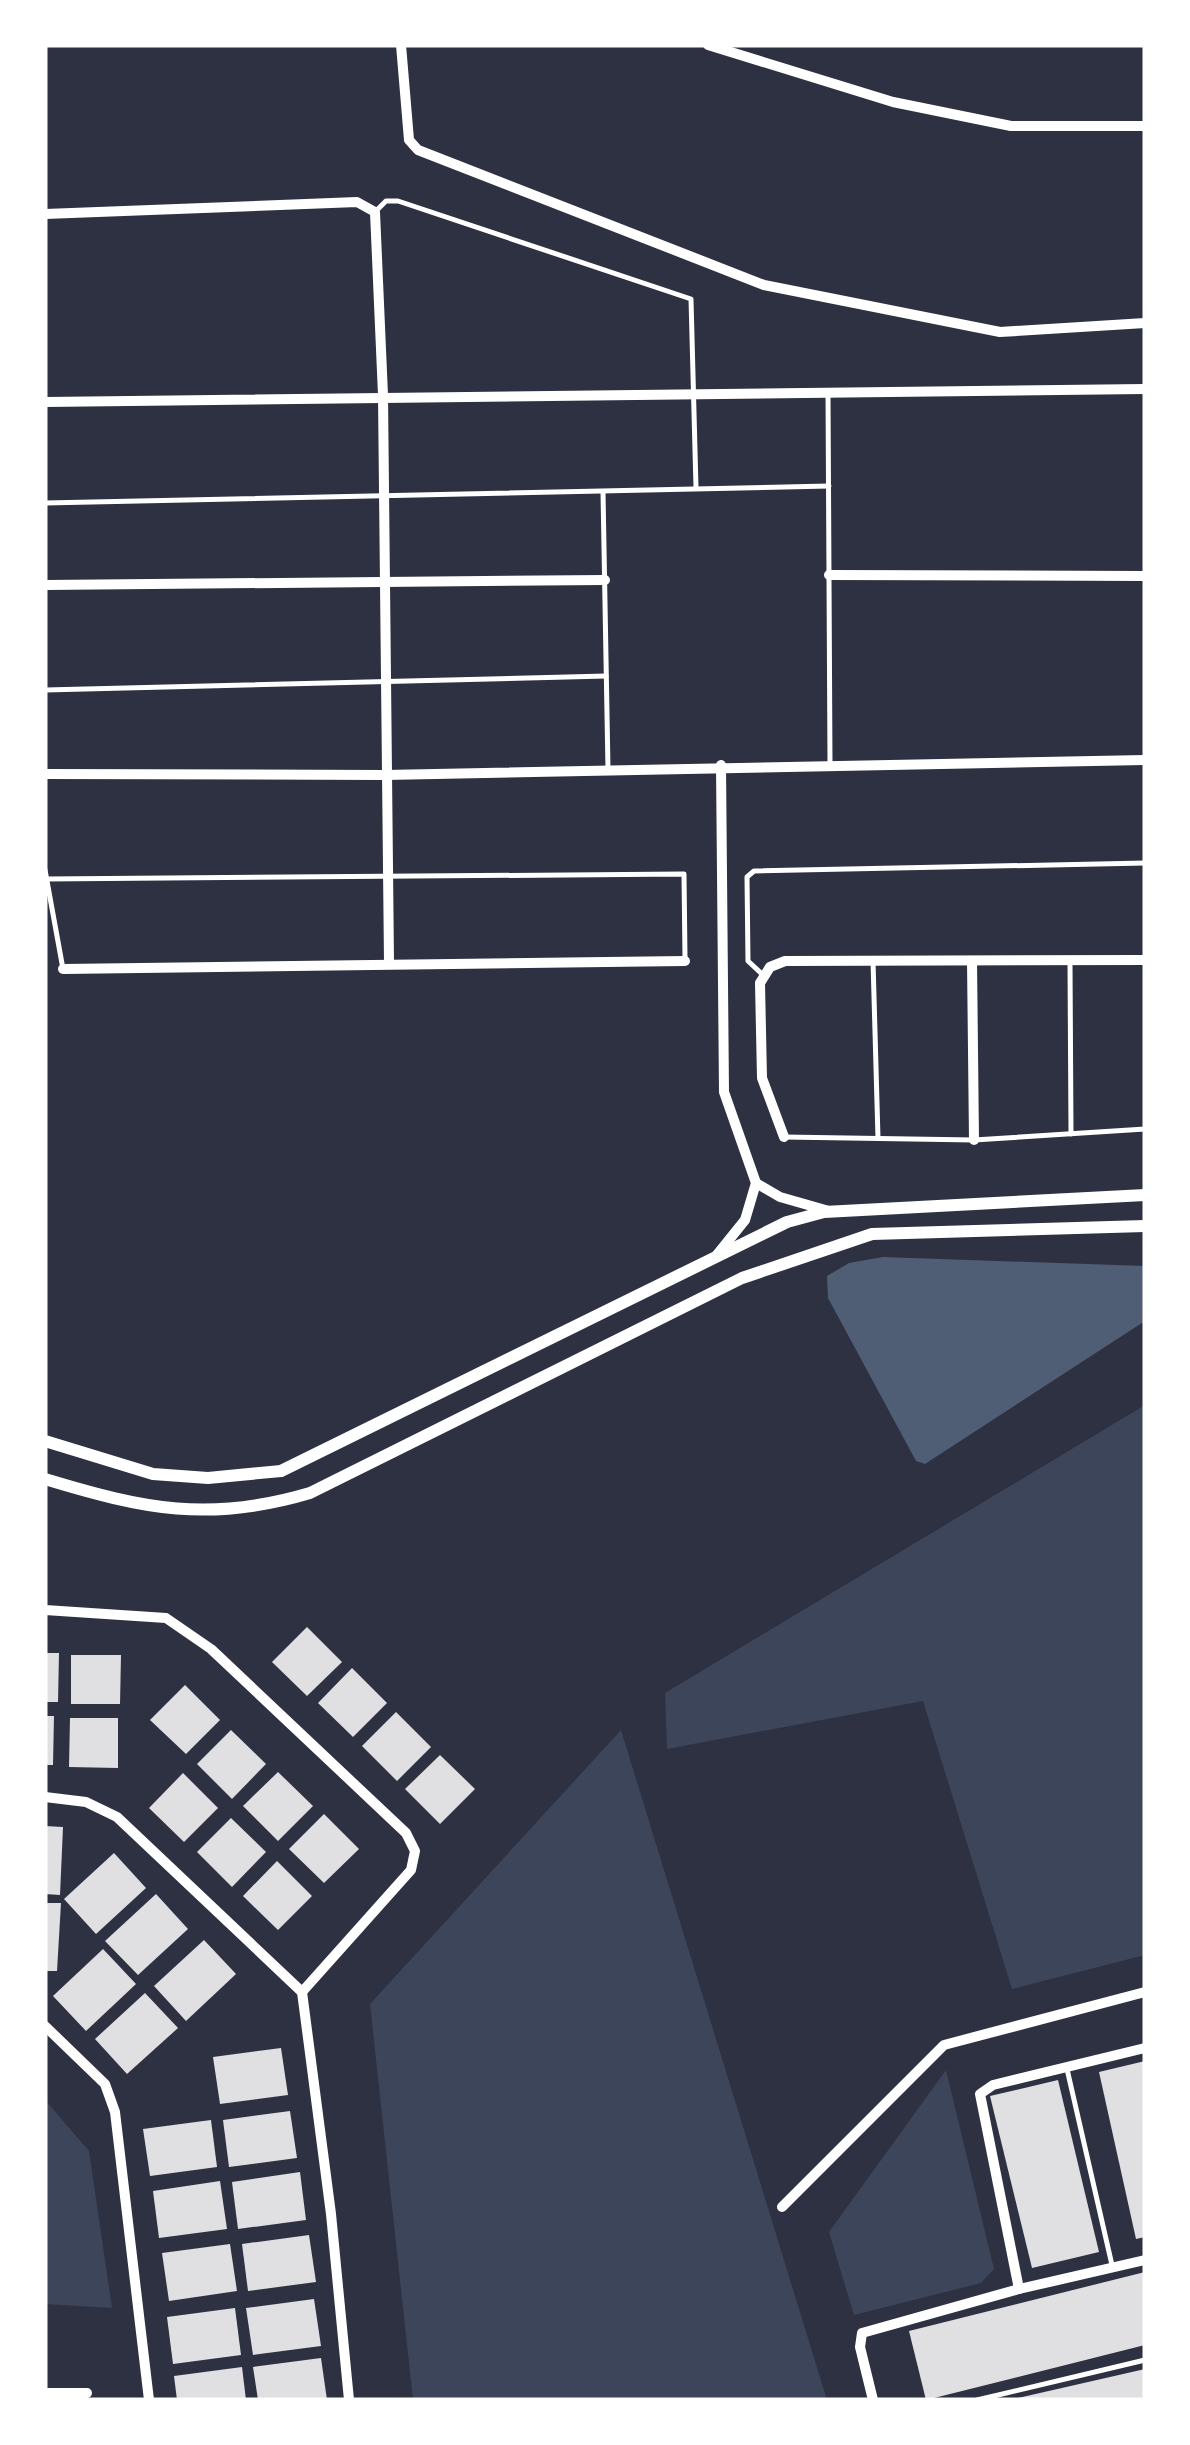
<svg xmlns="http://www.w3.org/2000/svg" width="1190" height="2445" viewBox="0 0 1190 2445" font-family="'PT Sans',sans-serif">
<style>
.green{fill:#3c4559}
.water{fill:#4f5d75}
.building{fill:#e0e0e3}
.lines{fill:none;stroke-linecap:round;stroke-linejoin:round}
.service{stroke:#fff;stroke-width:5}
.minor{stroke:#fff;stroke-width:10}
.tertiary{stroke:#fff;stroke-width:12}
</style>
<rect width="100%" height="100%" fill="#2d3142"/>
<g class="green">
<path d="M1145,1405V1955L1012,1989L923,1701L667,1749L665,1693Z"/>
<path d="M621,1730L827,2400H413L370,2004Z"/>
<path d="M946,2070L994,2269L981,2283L854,2315L829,2232Z"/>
<path d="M45,2100L89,2151L112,2308L45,2304Z"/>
</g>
<path class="water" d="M883,1257L1145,1266V1321L925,1464L916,1461L828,1298L827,1276L849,1263Z"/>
<g class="building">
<path d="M307,1627L342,1662L307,1696L272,1662Z"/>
<path d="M45,1653H59L58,1702H45Z"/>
<path d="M71,1655H121L120,1704H71Z"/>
<path d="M352,1668L387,1703L353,1737L318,1703Z"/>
<path d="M185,1685L220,1720L186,1754L150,1720Z"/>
<path d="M396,1712L431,1747L397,1781L362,1746Z"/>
<path d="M45,1716H54L53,1765H45Z"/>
<path d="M70,1718H118V1768L69,1767Z"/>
<path d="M231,1730L266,1764L232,1799L197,1764Z"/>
<path d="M440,1755L475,1789L440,1824L405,1789Z"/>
<path d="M278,1772L313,1806L278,1841L243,1806Z"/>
<path d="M183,1773L218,1808L184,1842L149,1808Z"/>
<path d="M324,1814L359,1849L324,1883L289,1849Z"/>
<path d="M231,1818L266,1852L232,1887L197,1852Z"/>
<path d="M45,1826L63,1827L60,1895L45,1894Z"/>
<path d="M114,1853L146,1888L96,1934L64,1899Z"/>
<path d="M277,1861L312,1896L278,1930L243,1896Z"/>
<path d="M156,1894L188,1929L138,1975L105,1941Z"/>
<path d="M45,1903H61L57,1971H45Z"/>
<path d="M204,1940L236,1974L186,2021L154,1986Z"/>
<path d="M103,1949L136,1984L86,2031L53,1996Z"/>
<path d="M145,1993L178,2028L127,2074L95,2039Z"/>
<path d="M281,2048L288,2095L220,2104L213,2057Z"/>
<path d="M1145,2061V2237L1136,2239L1099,2072Z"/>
<path d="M1058,2080L1099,2252L1032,2268L990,2096Z"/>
<path d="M290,2111L297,2158L229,2167L223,2120Z"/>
<path d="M211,2120L217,2167L150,2176L143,2129Z"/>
<path d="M300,2172L306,2220L238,2229L232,2182Z"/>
<path d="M220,2181L227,2229L159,2238L153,2191Z"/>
<path d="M309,2235L316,2282L248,2291L242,2244Z"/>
<path d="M230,2244L237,2291L169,2301L162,2253Z"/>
<path d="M1145,2272V2345L926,2400L909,2331Z"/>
<path d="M314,2299L321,2346L253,2355L246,2308Z"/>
<path d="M235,2308L241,2355L173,2364L167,2317Z"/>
<path d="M321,2358L327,2400H258L253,2367Z"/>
<path d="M242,2367L246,2400H177L174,2376Z"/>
<path d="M1145,2369V2400H1018V2398Z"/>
</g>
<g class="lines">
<g class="service">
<path d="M375,212L386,201H398L691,299L696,488"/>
<path d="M828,392L830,764"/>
<path d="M603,492L608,769"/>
<path d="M45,503L829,486"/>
<path d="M45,690L606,676"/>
<path d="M45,870L63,969"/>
<path d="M46,879L684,874L685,958"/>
<path d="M873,961L878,1138"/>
<path d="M1070,962L1071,1134"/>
<path d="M764,976L748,961L747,877L754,871L1145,863"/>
<path d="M784,1137L974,1140L1145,1129"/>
<path d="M1067,2069L1112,2265"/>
<path d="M977,2400L1145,2360"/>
</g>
<g class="minor">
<path d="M401,45L409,140L418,150L764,285L1000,332L1145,323"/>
<path d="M708,45L893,102L1011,126H1145"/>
<path d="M45,214L357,202L375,212L383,395L389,962"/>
<path d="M45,402L1145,389"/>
<path d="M829,575L1145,576"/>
<path d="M45,585L605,580"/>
<path d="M45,774L385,775L1145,760"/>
<path d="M972,961L974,1140"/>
<path d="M63,969L685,961"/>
<path d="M784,1137L762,1078L760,983L770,967L785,961L1145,960"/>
<path d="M756,1183L780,1197L829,1211"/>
<path d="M716,1256L745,1220L756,1183L724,1092L721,765"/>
<path d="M45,1610L166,1618L211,1649L406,1833L415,1851L411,1870L302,1992"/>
<path d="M45,1797L86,1802L117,1817L302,1992L331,2214L349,2400"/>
<path d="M45,2026L105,2084L115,2112L149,2400"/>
<path d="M782,2207L944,2045L1145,1992"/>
<path d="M1019,2289L980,2094L993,2085L1145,2048"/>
<path d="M45,2393H87"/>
<path d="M873,2400L860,2347L862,2333L1019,2289L1145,2260"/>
</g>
<g class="tertiary">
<path d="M45,1441L153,1474L208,1478L281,1471L787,1222L824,1212L1145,1195"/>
<path d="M45,1479C144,1509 209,1523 310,1493L742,1278L872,1234L1145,1226"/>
</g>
</g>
<rect width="1190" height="2445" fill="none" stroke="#ffffff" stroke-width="95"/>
</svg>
